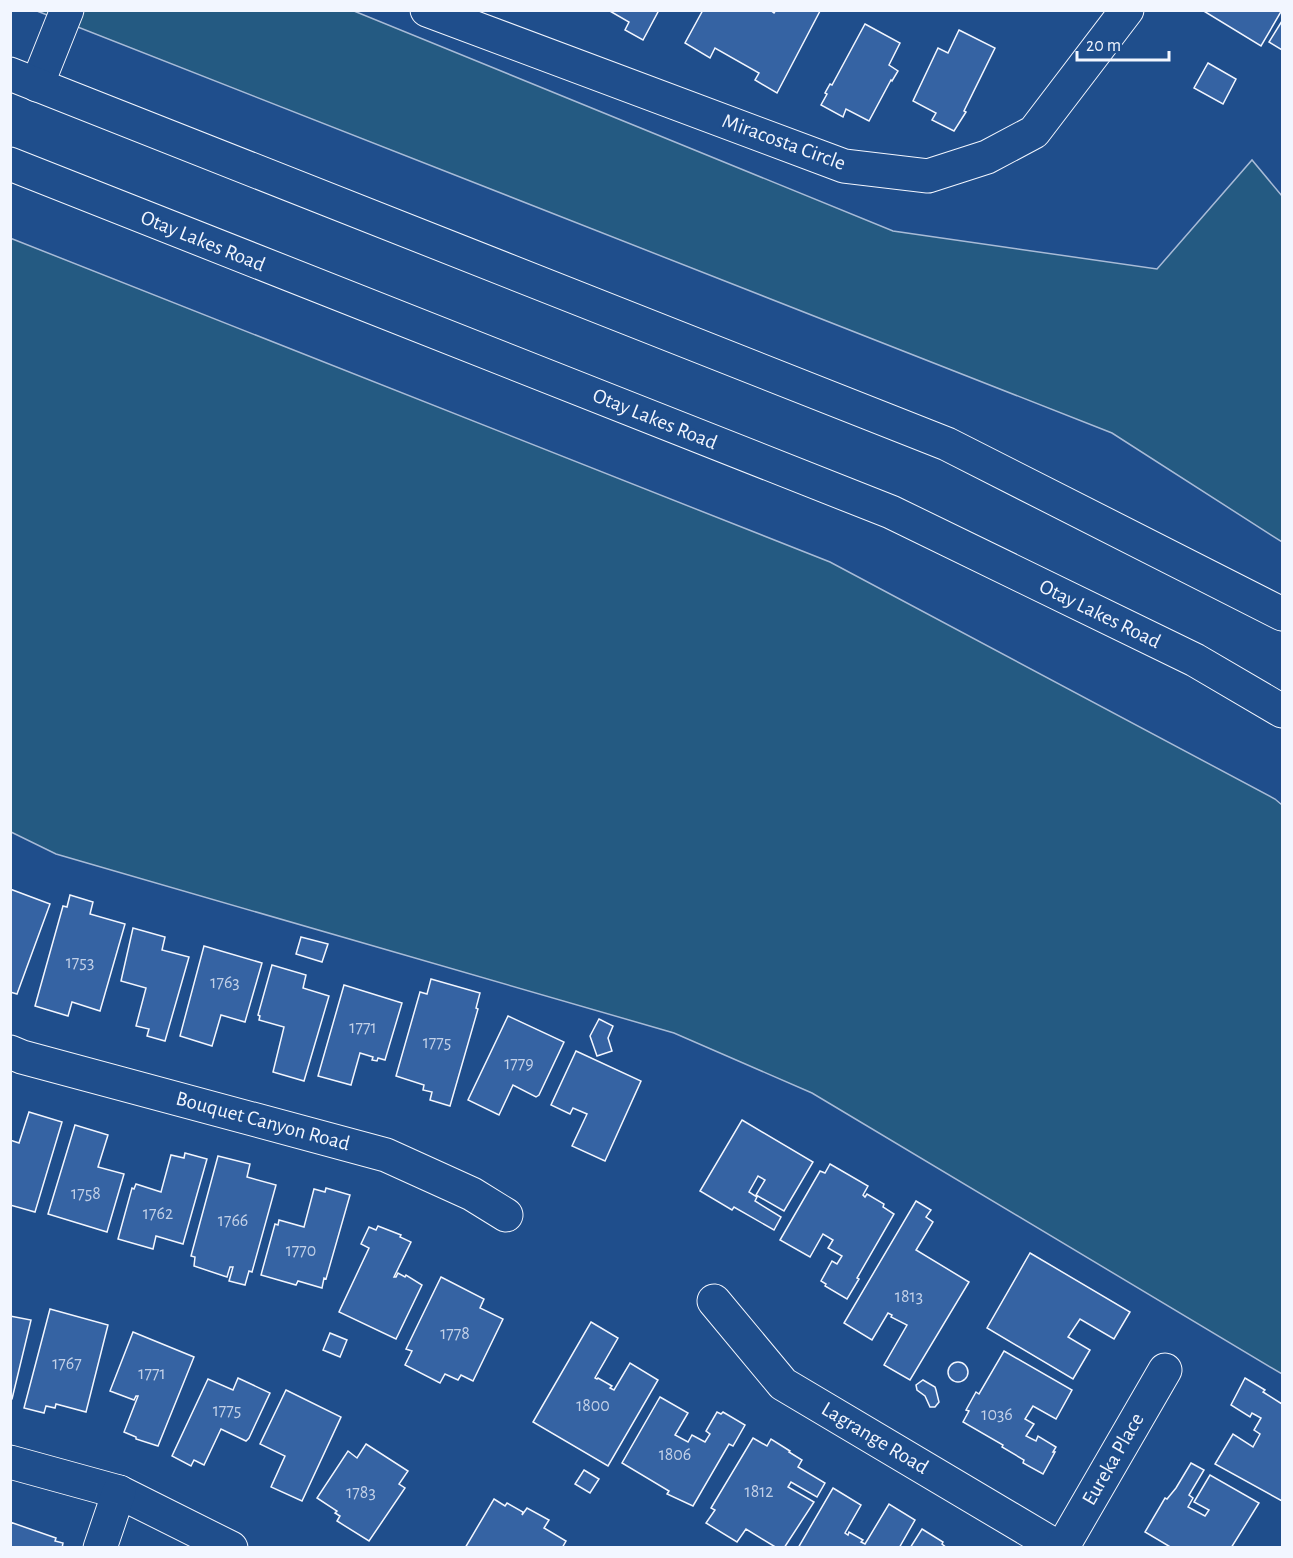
<svg xmlns="http://www.w3.org/2000/svg" width="1293" height="1558" viewBox="0 0 1293 1558" font-family="'Alegreya Sans',sans-serif">
<style>
.green{fill:#245a82;stroke:#a8bbd7;stroke-width:1.5}
.building{fill:#3563a3;stroke:#f2f6ff;stroke-width:1.5}
.lines{fill:none;stroke-linecap:round;stroke-linejoin:round}
.minor-casing{stroke:#f2f6ff;stroke-width:35}
.major-casing{stroke:#f2f6ff;stroke-width:35}
.minor{stroke:#1f4e8c;stroke-width:33}
.major{stroke:#1f4e8c;stroke-width:33}
.labels{text-anchor:middle;dominant-baseline:central;stroke-width:4.5;stroke-linejoin:round;paint-order:stroke}
.number-label{font-size:18px;fill:#c3d1e8}
.street-label{font-size:21px;fill:#f2f6ff;stroke:#1f4e8c}
</style>
<rect width="100%" height="100%" fill="#1f4e8c"/>
<g class="green">
<path d="M37,11H354L893,231L1157,269L1252,160L1282,196V542L1112,433Z"/>
<path d="M10,238L830,562L1275,799L1282,805V1374L812,1093L674,1033L56,854L11,832Z"/>
</g>
<g class="building">
<path d="M608,10H659L643,40L625,30L629,22Z"/>
<path d="M703,10H770L774,13L776,10L820,11L777,93L755,80L759,73L715,48L710,58L685,43Z"/>
<path d="M1202,10H1282L1261,46Z"/>
<path d="M1282,21V50L1269,42Z"/>
<path d="M865,24L900,43L889,65L898,71L892,81L891,80L869,121L846,109L843,117L821,105L827,94L825,93L830,84L832,85Z"/>
<path d="M959,30L995,48L964,111L966,112L954,131L932,120L936,113L913,101L938,48L948,53Z"/>
<path d="M1208,63L1236,79L1223,104L1194,88Z"/>
<path d="M10,889L50,904L17,994L10,992Z"/>
<path d="M70,895L93,902L90,914L125,924L100,1011L72,1002L68,1016L35,1006L63,906L67,907Z"/>
<path d="M133,928L165,937L162,950L189,957L165,1041L147,1036L149,1029L136,1026L146,988L121,981Z"/>
<path d="M301,937L328,944L322,962L296,954Z"/>
<path d="M204,946L262,963L245,1022L221,1015L212,1046L180,1036Z"/>
<path d="M272,965L306,975L303,988L329,996L304,1081L273,1072L284,1027L259,1020L260,1016L258,1015Z"/>
<path d="M431,979L480,993L476,1008L478,1009L450,1106L430,1100L432,1092L423,1090L424,1085L396,1076L420,992L427,994Z"/>
<path d="M344,985L402,1003L385,1060L378,1058L377,1061L372,1060L373,1057L360,1053L351,1085L318,1076Z"/>
<path d="M508,1016L564,1042L539,1095L536,1097L513,1085L499,1115L468,1100Z"/>
<path d="M599,1019L613,1026L608,1038L612,1051L597,1056L590,1036Z"/>
<path d="M576,1051L641,1081L605,1161L572,1146L587,1114L573,1108L570,1114L551,1105Z"/>
<path d="M29,1112L62,1122L35,1212L10,1205V1140L19,1143Z"/>
<path d="M742,1120L813,1162L784,1211L756,1195L765,1180L758,1176L749,1192L757,1197L755,1201L781,1217L774,1230L734,1207L732,1210L700,1191Z"/>
<path d="M75,1125L108,1135L98,1167L124,1174L107,1232L48,1214Z"/>
<path d="M185,1153L207,1159L183,1244L156,1236L153,1249L118,1239L132,1188L134,1189L136,1184L161,1192L171,1155L184,1158Z"/>
<path d="M218,1156L250,1164L247,1177L276,1185L252,1272L249,1271L245,1285L229,1281L233,1267H230L227,1277L194,1266L195,1257L191,1256Z"/>
<path d="M830,1164L868,1186L863,1195L865,1197L867,1194L884,1204L883,1207L894,1214L857,1278L859,1279L847,1299L825,1286L826,1284L821,1281L832,1261L837,1264L842,1256L828,1248L833,1240L823,1234L810,1257L780,1240L820,1171L825,1173Z"/>
<path d="M326,1188L350,1195L326,1279L324,1278L322,1288L298,1281L296,1285L261,1275L275,1224L278,1225L279,1220L304,1227L314,1189L325,1192Z"/>
<path d="M916,1201L931,1210L926,1217L933,1222L916,1250L969,1282L910,1380L884,1365L907,1325L891,1317L892,1315L888,1313L872,1340L844,1323Z"/>
<path d="M378,1226L401,1235L400,1237L411,1242L394,1277H396L398,1273L405,1277L406,1275L422,1285L396,1339L339,1312L369,1248L361,1244L369,1227L376,1230Z"/>
<path d="M1030,1253L1130,1312L1114,1339L1080,1319L1068,1337L1090,1350L1073,1379L987,1328Z"/>
<path d="M441,1277L484,1299L480,1308L503,1319L473,1381L461,1375L458,1380L445,1374L440,1383L405,1365L412,1351L406,1349Z"/>
<path d="M50,1309L108,1325L86,1412L56,1404L55,1408L46,1406L44,1413L24,1408Z"/>
<path d="M10,1316L31,1320L12,1399L10,1400Z"/>
<path d="M591,1322L618,1338L595,1378L597,1379L598,1378L612,1386L610,1388L614,1390L630,1363L658,1380L608,1466L533,1422Z"/>
<path d="M133,1332L194,1357L158,1446L136,1439V1437L124,1432L138,1396H136L134,1400L110,1391Z"/>
<path d="M330,1333L347,1340L340,1357L323,1350Z"/>
<path d="M1004,1351L1072,1390L1056,1419L1033,1406L1025,1419L1034,1424L1026,1436L1036,1441L1038,1436L1056,1447L1053,1452H1055L1043,1474L1023,1463L1024,1460L1002,1447L1003,1445L963,1422L969,1411L966,1410L976,1392L979,1394Z"/>
<circle cx="958" cy="1372" r="10"/>
<path d="M238,1378L270,1393L249,1438L246,1441L221,1429L204,1465L194,1460L191,1466L172,1456L208,1379L233,1390Z"/>
<path d="M1245,1378L1265,1390L1263,1392L1282,1404V1501L1215,1464L1233,1434L1253,1447L1260,1434L1254,1430L1261,1418L1252,1413L1250,1417L1231,1405Z"/>
<path d="M923,1380L935,1387L936,1390L939,1402L935,1407H930L925,1396L917,1390L916,1385Z"/>
<path d="M286,1390L341,1417L302,1501L271,1487L285,1456L260,1444Z"/>
<path d="M660,1397L688,1413L675,1435L688,1442L692,1435L705,1442L710,1434L706,1431L717,1412L721,1414L723,1412L745,1425L733,1446L729,1444L693,1506L667,1494L669,1491L622,1463Z"/>
<path d="M753,1438L767,1446L771,1439L790,1451L789,1452L802,1460L798,1467L825,1483L817,1497L791,1482L788,1487L814,1502L784,1548H777L746,1529L737,1542L706,1523L715,1510L711,1508Z"/>
<path d="M366,1444L408,1471L399,1484L405,1488L369,1541L337,1521L340,1516L335,1513L337,1511L317,1498L348,1451L357,1458Z"/>
<path d="M1191,1463L1204,1470L1189,1495L1193,1498L1188,1507L1205,1516L1209,1510L1194,1502L1210,1475L1259,1503L1231,1548H1172L1145,1532L1165,1498L1167,1499L1176,1488Z"/>
<path d="M584,1470L599,1479L590,1493L575,1484Z"/>
<path d="M833,1488L861,1505L845,1533L848,1535L849,1532L863,1540L861,1542L865,1544L889,1504L915,1520L899,1548H798Z"/>
<path d="M494,1499L505,1506L507,1503L523,1512L522,1515L527,1508L549,1520L544,1528L566,1541L562,1548H465Z"/>
<path d="M10,1522L56,1538L55,1541L63,1543L62,1548H10Z"/>
<path d="M922,1529L943,1542L942,1544L947,1548H910Z"/>
</g>
<g class="lines">
<g class="minor-casing">
<g id="minor">
<path d="M427,10L844,166L928,176L987,157L1034,132L1127,10"/>
<path d="M37,85L67,10"/>
<path d="M10,1052L22,1057L386,1155L472,1194L506,1215"/>
<path d="M714,1301L783,1384L1059,1548"/>
<path d="M10,1462L119,1492L231,1548"/>
<path d="M100,1548L119,1492"/>
<path d="M1062,1548L1165,1370"/>
</g>
</g>
<g class="major-casing">
<g id="major">
<path d="M10,74L947,444L1282,614"/>
<path d="M10,164L891,512L1195,660L1282,711"/>
</g>
</g>
<use href="#minor" class="minor"/>
<use href="#major" class="major"/>
</g>
<g class="labels">
<g class="number-label">
<text x="80" y="963">1753</text>
<text x="225" y="983">1763</text>
<text x="363" y="1028">1771</text>
<text x="437" y="1043">1775</text>
<text x="519" y="1064">1779</text>
<text x="86" y="1194">1758</text>
<text x="158" y="1214">1762</text>
<text x="233" y="1221">1766</text>
<text x="301" y="1251">1770</text>
<text x="909" y="1297">1813</text>
<text x="455" y="1334">1778</text>
<text x="67" y="1364">1767</text>
<text x="152" y="1374">1771</text>
<text x="593" y="1406">1800</text>
<text x="227" y="1411">1775</text>
<text x="997" y="1415">1036</text>
<text x="675" y="1455">1806</text>
<text x="759" y="1492">1812</text>
<text x="361" y="1493">1783</text>
</g>
<g class="street-label">
<text transform="translate(784 142) rotate(20)">Miracosta Circle</text>
<text transform="translate(203 241) rotate(22)">Otay Lakes Road</text>
<text transform="translate(655 419) rotate(22)">Otay Lakes Road</text>
<text transform="translate(1100 614) rotate(26)">Otay Lakes Road</text>
<text transform="translate(263 1121) rotate(15)">Bouquet Canyon Road</text>
<text transform="translate(875 1438) rotate(31)">Lagrange Road</text>
<text transform="translate(1113 1459) rotate(-60)">Eureka Place</text>
</g>
</g>
<rect width="1293" height="1558" fill="none" stroke="#f2f6ff" stroke-width="24"/>
<path d="M1077 51v9h92v-9" fill="none" stroke="#f2f6ff" stroke-width="3"/>
<text x="1086" y="51" font-size="18" fill="#f2f6ff" stroke="#1f4e8c" stroke-width="4.5" paint-order="stroke">20 m</text>
</svg>
